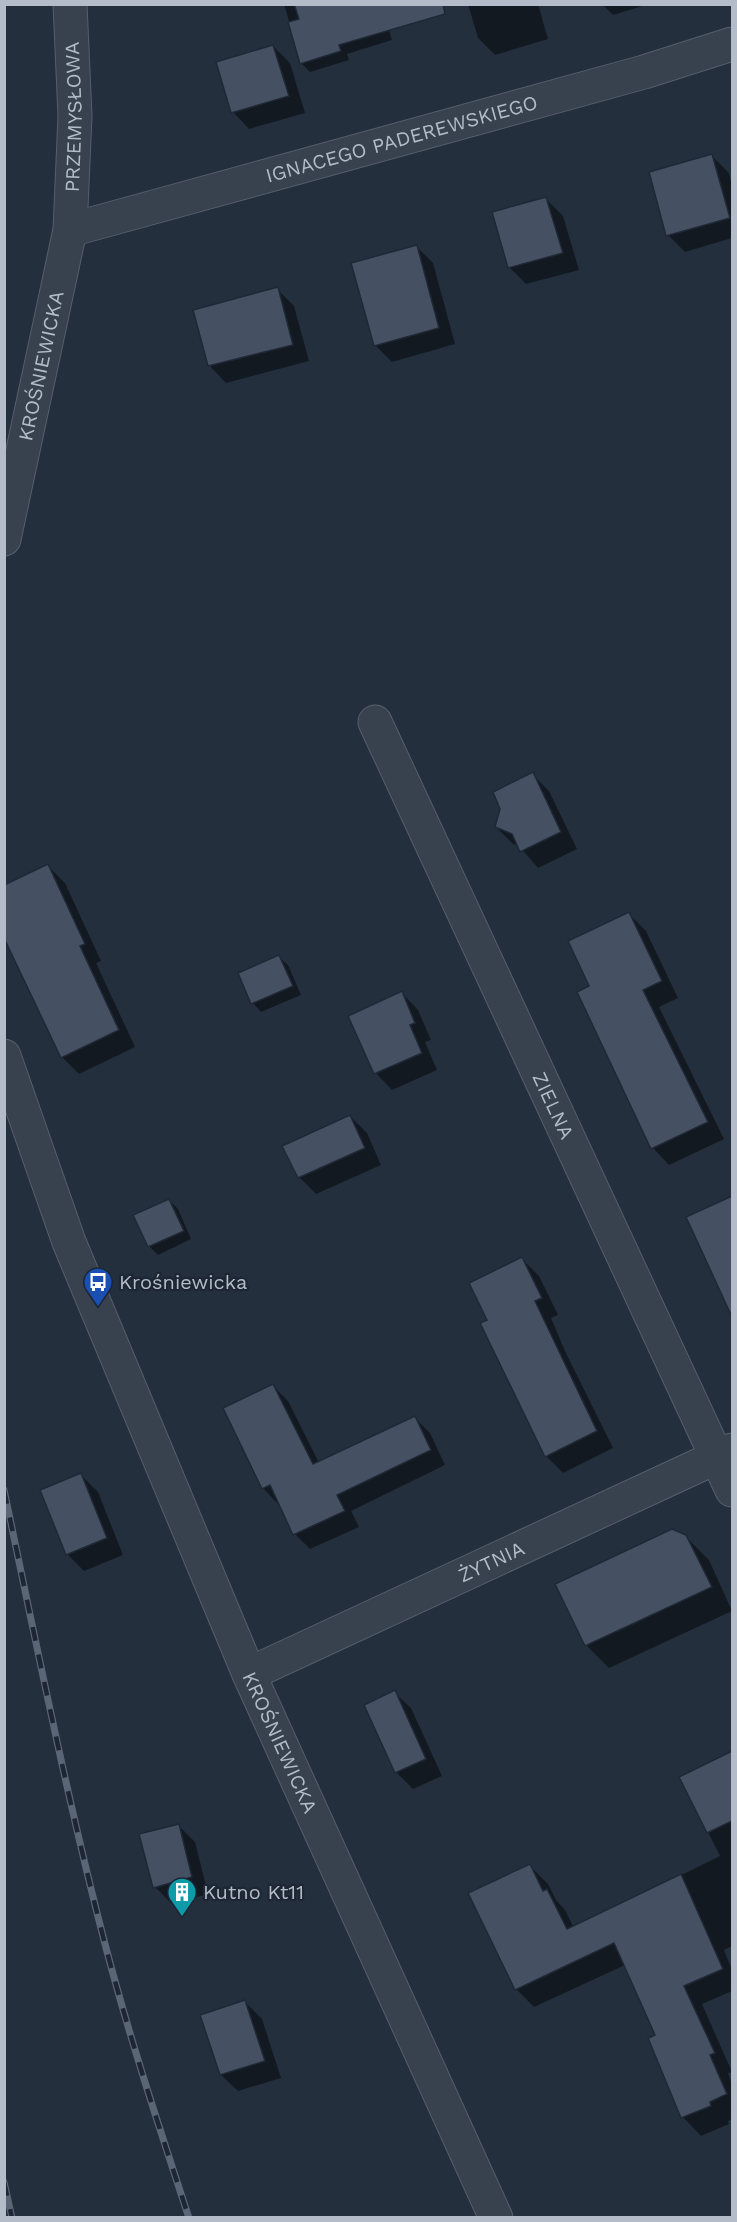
<svg xmlns="http://www.w3.org/2000/svg" width="737" height="2222" viewBox="0 0 737 2222" font-family="'Work Sans',sans-serif">
<style>
.shadow{fill:#0007}
.building{fill:#455162;stroke:#1f2835;stroke-width:1.5}
.lines{fill:none;stroke-linecap:round;stroke-linejoin:round}
.minor-casing{stroke:#565f6c;stroke-width:35}
.minor{stroke:#38414e;stroke-width:33}
.rail-casing{stroke:#5a6575;stroke-width:7}
.rail{stroke:#1d2633;stroke-width:4.5;stroke-dasharray:14;stroke-linecap:butt}
.labels{text-anchor:middle;dominant-baseline:central;stroke-width:4.5;stroke-linejoin:round;paint-order:stroke}
.street-label{font-size:20px;fill:#b4bcc9;stroke:#1d2633}
.poi-label{font-size:20px;fill:#b4bcc9;stroke:#1d2633;text-anchor:start}
</style>
<rect width="100%" height="100%" fill="#242f3e"/>
<g class="shadow">
<path d="M284,4H391L385,16L392,40L347,54L349,60L310,72L301,63Z"/>
<path d="M468,4H538L548,39L495,55L478,38Z"/>
<path d="M602,4H649L613,15Z"/>
<path d="M273,46L290,63L305,113L249,129L233,112Z"/>
<path d="M712,156L729,173L732,186V238L685,252L668,235Z"/>
<path d="M546,199L563,216L579,270L526,284L509,267Z"/>
<path d="M416,246L433,263L455,344L392,362L375,345Z"/>
<path d="M277,289L294,306L309,361L226,383L210,366L195,311Z"/>
<path d="M532,774L549,791L577,849L538,868L519,846L513,844L496,827Z"/>
<path d="M48,866L65,883L101,961L96,963L135,1047L79,1074L62,1057Z"/>
<path d="M629,914L646,931L678,998L659,1007L724,1139L669,1165L653,1148L579,992L591,987Z"/>
<path d="M279,957L288,965L301,995L261,1012L253,1003L240,974Z"/>
<path d="M402,993L418,1010L431,1040L425,1042L437,1070L392,1090L376,1073L350,1016Z"/>
<path d="M350,1116L367,1133L381,1165L316,1194L299,1177Z"/>
<path d="M732,1198V1312L688,1218Z"/>
<path d="M169,1200L178,1209L191,1239L158,1255L149,1246Z"/>
<path d="M522,1259L539,1276L558,1315L551,1318L565,1351L613,1448L563,1473L546,1456Z"/>
<path d="M273,1386L288,1401L319,1463L415,1418L430,1433L445,1465L351,1511L359,1527L310,1549L295,1534L280,1502L278,1504L263,1488Z"/>
<path d="M81,1475L98,1492L123,1555L84,1571L67,1554Z"/>
<path d="M685,1536L709,1560L732,1611L609,1668L586,1645Z"/>
<path d="M394,1692L411,1708L442,1776L413,1789L396,1772Z"/>
<path d="M732,1753V1946L724,1950L732,1970V1991L702,2004L732,2072L728,2073L732,2085V2119L728,2121L729,2124L701,2136L683,2117L657,2036L625,1965L534,2007L516,1989L530,1866L548,1884L556,1900L565,1910L574,1928L720,1856L681,1778Z"/>
<path d="M178,1825L195,1842L208,1894L172,1904L155,1887Z"/>
<path d="M245,2002L262,2019L281,2078L238,2091L221,2075Z"/>
</g>
<g class="building">
<path d="M294,4H443L445,14L339,45L341,51L300,64L288,22L299,19Z"/>
<path d="M273,45L289,96L231,113L216,62Z"/>
<path d="M712,154L730,218L666,236L649,172Z"/>
<path d="M546,197L563,253L508,268L492,212Z"/>
<path d="M417,245L439,328L374,346L351,263Z"/>
<path d="M278,287L293,345L208,366L193,310Z"/>
<path d="M533,772L561,832L520,852L512,834L495,827L500,809L493,792Z"/>
<path d="M48,864L85,944L80,946L119,1030L61,1058L4,938V885Z"/>
<path d="M629,912L662,981L643,990L708,1122L651,1149L577,992L589,986L568,941Z"/>
<path d="M279,955L293,986L251,1004L238,973Z"/>
<path d="M402,991L415,1023L410,1025L422,1053L374,1074L348,1016Z"/>
<path d="M350,1115L365,1148L298,1178L282,1146Z"/>
<path d="M732,1196V1317L686,1217Z"/>
<path d="M169,1199L184,1231L148,1247L133,1215Z"/>
<path d="M522,1257L542,1298L535,1301L597,1431L545,1457L480,1323L487,1320L469,1283Z"/>
<path d="M273,1384L313,1464L415,1416L431,1450L337,1495L345,1511L293,1535L270,1485L262,1489L223,1408Z"/>
<path d="M81,1473L107,1538L66,1555L40,1490Z"/>
<path d="M672,1529L686,1535L712,1587L585,1646L555,1584Z"/>
<path d="M395,1690L426,1759L395,1773L364,1705Z"/>
<path d="M732,1751V1821L707,1833L679,1777Z"/>
<path d="M179,1824L192,1877L153,1888L139,1834Z"/>
<path d="M530,1864L543,1891L547,1889L567,1929L681,1874L723,1969L684,1986L715,2053L710,2055L727,2094L710,2102L711,2106L681,2118L648,2038L655,2035L614,1943L515,1990L468,1893Z"/>
<path d="M245,2000L265,2061L220,2075L200,2015Z"/>
</g>
<g class="lines">
<g class="minor-casing">
<g id="minor">
<path id="s1" d="M70,230L644,72L732,44"/>
<path id="s2" d="M4,539L70,230L75,116L70,4"/>
<path id="s3" d="M375,722L732,1490"/>
<path id="s4" d="M4,1056L69,1242L249,1674L496,2218"/>
<path id="s5" d="M249,1674L732,1450"/>
</g>
</g>
<use href="#minor" class="minor"/>
<g class="rail-casing">
<g id="rail">
<path d="M4,1490C36,1642 66,1794 105,1944C129,2036 159,2127 189,2218"/>
<path d="M4,2182L12,2218"/>
</g>
</g>
<use href="#rail" class="rail"/>
</g>
<defs>
<g id="bus-pin" transform="scale(1.5)"><path d="M0 17L-7.5 6A9.5 9.5 0 1 1 7.5 6Z" fill="#1a4fb4" stroke="#1d2633"/><path d="M-5-6H5V4H4V6H2V4H-2V6H-4V4H-5ZM-3.5-4V0h7V-4ZM-3.5 1.2v1.5H-2V1.2ZM2 1.2v1.5H3.5V1.2Z" fill="#fff"/></g>
<g id="building-pin" transform="scale(1.5)"><path d="M0 17L-7.5 6A9.5 9.5 0 1 1 7.5 6Z" fill="#0f9aa8" stroke="#1d2633"/><path d="M-4-6H4V6H1V3H-1V6H-4ZM-2.5-4.3h1.7v1.8h-1.7ZM.8-4.3h1.7v1.8H.8ZM-2.5-1h1.7V.8h-1.7ZM.8-1h1.7V.8H.8Z" fill="#fff"/></g>
</defs>
<g fill-rule="evenodd">
<use href="#bus-pin" x="98" y="1282"/>
<use href="#building-pin" x="182" y="1892"/>
</g>
<g class="labels">
<g class="street-label">
<text stroke="none"><textPath href="#s2" startOffset="429">PRZEMYSŁOWA</textPath></text>
<text stroke="none"><textPath href="#s1" startOffset="344">IGNACEGO PADEREWSKIEGO</textPath></text>
<text stroke="none"><textPath href="#s2" startOffset="177">KROŚNIEWICKA</textPath></text>
<text stroke="none"><textPath href="#s3" startOffset="423">ZIELNA</textPath></text>
<text stroke="none"><textPath href="#s5" startOffset="267">ŻYTNIA</textPath></text>
<text stroke="none"><textPath href="#s4" startOffset="740">KROŚNIEWICKA</textPath></text>
</g>
<g class="poi-label">
<text x="119" y="1282">Krośniewicka</text>
<text x="203" y="1892">Kutno Kt11</text>
</g>
</g>
<rect width="737" height="2222" fill="none" stroke="#b4bcc9" stroke-width="12"/>
</svg>
